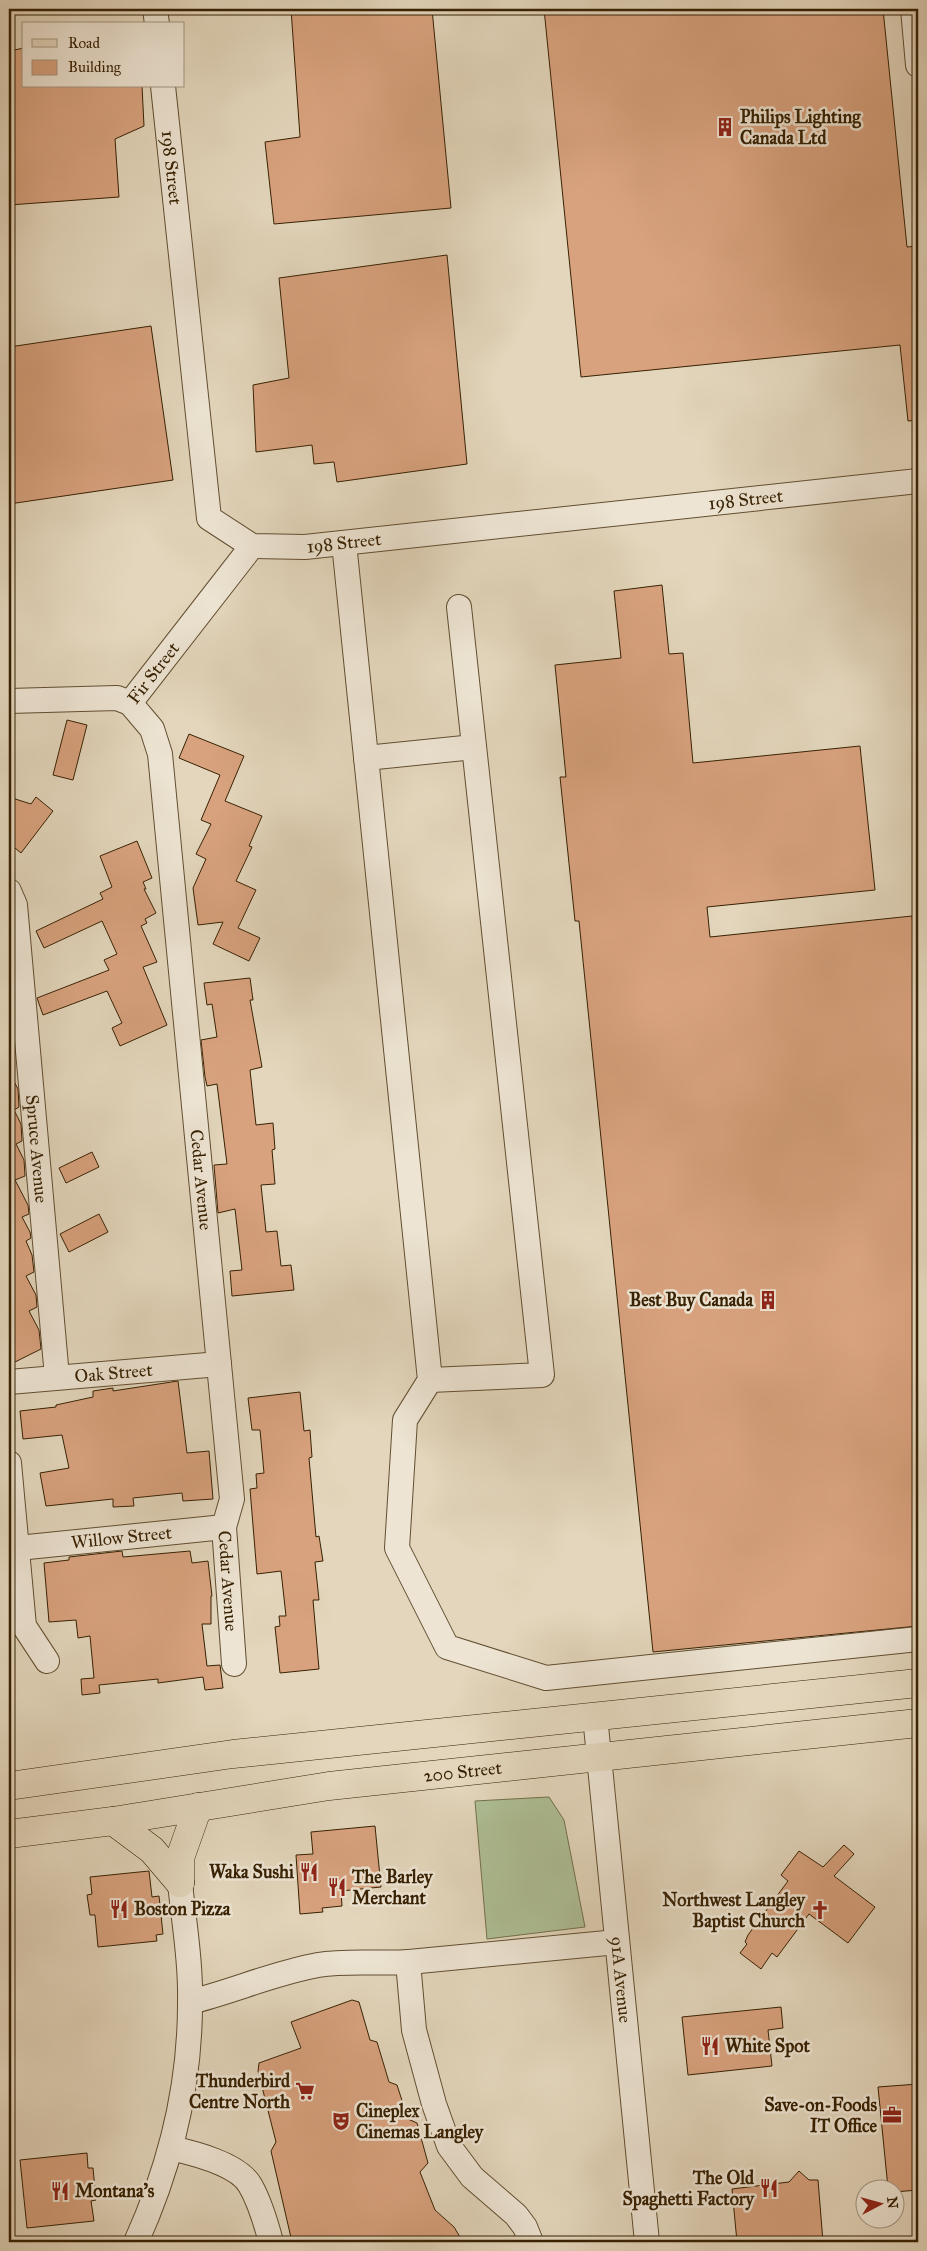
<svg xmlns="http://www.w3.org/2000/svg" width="927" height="2251" viewBox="0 0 927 2251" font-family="'IM FELL Great Primer',serif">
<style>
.grass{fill:#aebf96;stroke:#72704c}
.building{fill:#d8a27e;stroke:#372103}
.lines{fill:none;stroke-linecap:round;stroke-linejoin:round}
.minor-casing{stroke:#624e31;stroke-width:26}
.major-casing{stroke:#372103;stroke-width:29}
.minor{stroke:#ede4d3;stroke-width:24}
.major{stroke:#e3d6bc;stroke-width:28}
.labels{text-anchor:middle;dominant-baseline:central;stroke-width:5;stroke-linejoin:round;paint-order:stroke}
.poi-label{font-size:18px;font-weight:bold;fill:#372103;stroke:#ede4d3;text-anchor:start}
.street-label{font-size:18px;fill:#372103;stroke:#ede4d3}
</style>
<rect width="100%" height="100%" fill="#e3d6bc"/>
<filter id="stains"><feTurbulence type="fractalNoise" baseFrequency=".004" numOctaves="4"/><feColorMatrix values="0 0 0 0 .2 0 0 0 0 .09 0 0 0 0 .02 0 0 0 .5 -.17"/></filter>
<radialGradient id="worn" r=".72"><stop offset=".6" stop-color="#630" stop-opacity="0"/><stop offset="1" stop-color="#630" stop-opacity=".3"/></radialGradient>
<path class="grass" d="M549,1797L564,1820L585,1927L487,1939L475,1801Z"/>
<g class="building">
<path d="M291,9H432L451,208L274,224L265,142L300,137Z"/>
<path d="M544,9H883L907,247L918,246V420L908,421L900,345L581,377Z"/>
<path d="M24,48V86H142L144,126L115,139L119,197L9,205V51Z"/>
<path d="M447,255L467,464L337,482L334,462L314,464L312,445L256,452L253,385L289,378L279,278Z"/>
<path d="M151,326L173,480L9,504V347Z"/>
<path d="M662,585L669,654L683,653L693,763L860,746L875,890L707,907L710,937L912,916L918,973V1626L653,1652L579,921H575L560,777H566L555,665L621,658L614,591Z"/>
<path d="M67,720L87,725L73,780L53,775Z"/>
<path d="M189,734L244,756L225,801L262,816L249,846L252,847L236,881L256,890L238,928L260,938L249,961L213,944L223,922L198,925L193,888L206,859L196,854L211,824L201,820L220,775L179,758Z"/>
<path d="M9,797L31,804L36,797L53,811L21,853L9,843Z"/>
<path d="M137,841L152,878L143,882L146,889H144L156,913L145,919L147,923L141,926L157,962L143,967L167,1025L120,1046L112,1028L122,1023L107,991L43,1015L37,998L109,970L104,960L117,954L102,921L44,948L36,931L103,899L100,893L112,887L100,856Z"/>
<path d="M250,978L253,1000H250L262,1067L250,1070L256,1125L273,1123L275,1149L272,1150L275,1184L261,1185L266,1232L277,1231L281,1266L291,1265L294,1290L232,1296L230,1271L242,1270L235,1209L218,1213L214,1165L227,1164L217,1084L207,1086L205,1077L201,1040L217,1037L212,1004L207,1005L204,983Z"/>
<path d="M9,1072L18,1089L19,1107L14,1110L21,1124L22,1141L16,1144L24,1160L25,1176L15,1180L28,1205L29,1214L22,1217L30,1232L31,1238L26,1241L32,1255L34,1272L26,1276L36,1295L37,1307L29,1311L39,1330L41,1349L9,1365Z"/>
<path d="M92,1152L99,1167L66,1183L59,1168Z"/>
<path d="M99,1214L108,1232L69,1252L60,1234Z"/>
<path d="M178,1381L187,1453L209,1451L213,1499L183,1501L182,1493L133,1498L134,1506L113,1507V1499L46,1506L40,1473L69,1468L62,1435L23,1439L20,1411L56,1407V1405L93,1397V1391L113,1388V1391Z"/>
<path d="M300,1392L304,1431L310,1430L312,1457L309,1458L316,1537L319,1536L323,1561L315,1562L319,1600H313L319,1669L280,1673L275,1627L280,1626L279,1616H286L281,1571L257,1574L250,1489L257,1488L256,1474L264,1473L260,1430H252L248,1398Z"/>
<path d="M122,1551L123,1557L190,1551L192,1563L208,1561L212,1596H211V1624H202L207,1666L220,1665L223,1688L205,1690L203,1677L158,1683V1679L99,1685L100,1693L82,1695L81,1679L94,1678L90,1636L78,1638L76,1620L49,1622L44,1563L69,1560V1557Z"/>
<path d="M375,1826L381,1887L341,1891L342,1906L322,1908L323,1912L300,1914L296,1855L313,1854L311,1832Z"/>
<path d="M844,1845L854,1854L834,1876L875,1907L848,1943L809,1914L777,1957L772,1953L761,1969L740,1953L747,1944L745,1942L748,1935L788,1881L781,1875L799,1851L823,1867Z"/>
<path d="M149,1871L152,1897L159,1896L163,1934L156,1935L157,1941L98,1947L95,1915H90L87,1895L92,1894L90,1877Z"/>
<path d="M352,2000L359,2002L370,2040L377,2042L389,2082L397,2085L408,2119L417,2123L428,2163L420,2172L435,2210L454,2227L463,2242H292L271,2151L276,2142L258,2071L259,2063L301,2048L291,2022Z"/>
<path d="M781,2007L783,2028L768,2030L772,2066L688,2075L682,2017Z"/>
<path d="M918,2084V2190L894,2192V2188H888L878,2087Z"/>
<path d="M87,2153L88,2168H93L96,2200L91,2201L94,2221L27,2228L20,2160Z"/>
<path d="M799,2171L809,2180H818L823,2242H737L732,2189L789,2182Z"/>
</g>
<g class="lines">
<g class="minor-casing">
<g id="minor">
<path d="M155,9L157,24"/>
<path d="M913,9L918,65"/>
<path id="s1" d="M163,86L209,518L252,546L305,547L918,481"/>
<path d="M344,543L430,1380L405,1420L397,1548L447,1647L546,1678L918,1639"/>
<path id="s2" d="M9,701L117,698L130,703L252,546"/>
<path id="s3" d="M130,703L152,729L160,754L232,1499L224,1527L234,1664"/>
<path d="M366,758L474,747"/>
<path id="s4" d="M9,891L15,905L57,1377"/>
<path d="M430,1380L542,1375L459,607"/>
<path id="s5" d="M9,1382L219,1364"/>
<path d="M9,1463L24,1626L47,1661"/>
<path id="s6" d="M18,1548L224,1527"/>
<path id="s7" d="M595,1716L647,2242"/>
<path d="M408,1962L414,2030L434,2104L449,2146L472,2177L516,2215L525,2227L531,2242"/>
<path d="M190,2002C234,1991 274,1973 318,1965C348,1960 379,1964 409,1962C478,1956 548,1948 617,1942"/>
<path d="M171,2148C193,2153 238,2164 250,2185C260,2202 266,2223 271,2242"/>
<path d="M136,2242C170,2167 190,2086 190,2004C191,1963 184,1923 180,1883"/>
</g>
</g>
<g class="major-casing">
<g id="major">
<path d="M9,1786L233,1754L918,1683"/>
<path d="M113,1821L152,1850L180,1883"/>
<path id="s8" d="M9,1834L113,1821L329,1786L918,1723"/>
<path d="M180,1883V1858L198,1807"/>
</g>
</g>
<use href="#minor" class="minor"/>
<use href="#major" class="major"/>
</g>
<defs>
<g id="building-bare" transform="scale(1.5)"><path d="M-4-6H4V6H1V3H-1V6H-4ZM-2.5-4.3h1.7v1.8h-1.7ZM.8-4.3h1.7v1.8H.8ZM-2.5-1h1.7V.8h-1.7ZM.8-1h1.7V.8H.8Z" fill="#8f2418" stroke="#ede4d3" stroke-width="2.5" paint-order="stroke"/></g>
<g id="restaurant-bare" transform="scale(1.5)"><path d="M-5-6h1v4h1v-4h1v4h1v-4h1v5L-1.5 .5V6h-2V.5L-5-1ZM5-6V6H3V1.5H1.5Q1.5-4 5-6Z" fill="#8f2418" stroke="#ede4d3" stroke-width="2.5" paint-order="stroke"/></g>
<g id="church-bare" transform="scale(1.5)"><path d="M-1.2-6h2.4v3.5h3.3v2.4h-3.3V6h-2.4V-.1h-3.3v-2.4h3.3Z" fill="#8f2418" stroke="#ede4d3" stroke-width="2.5" paint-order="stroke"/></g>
<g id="supermarket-bare" transform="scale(1.5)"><path d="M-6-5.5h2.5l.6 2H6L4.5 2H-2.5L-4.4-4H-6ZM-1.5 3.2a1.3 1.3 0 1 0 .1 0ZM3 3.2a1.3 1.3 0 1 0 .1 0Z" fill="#8f2418" stroke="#ede4d3" stroke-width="2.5" paint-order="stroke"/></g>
<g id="office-bare" transform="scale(1.5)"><path d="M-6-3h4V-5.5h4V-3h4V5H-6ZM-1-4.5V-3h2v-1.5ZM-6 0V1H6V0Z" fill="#8f2418" stroke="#ede4d3" stroke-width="2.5" paint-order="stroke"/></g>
<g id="theatre-bare" transform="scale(1.5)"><path d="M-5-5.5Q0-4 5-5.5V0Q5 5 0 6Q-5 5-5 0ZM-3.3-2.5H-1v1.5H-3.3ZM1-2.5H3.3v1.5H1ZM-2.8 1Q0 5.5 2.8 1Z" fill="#8f2418" stroke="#ede4d3" stroke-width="2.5" paint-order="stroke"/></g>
</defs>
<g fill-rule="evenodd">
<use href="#building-bare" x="725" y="127"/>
<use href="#building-bare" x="768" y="1300"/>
<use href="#restaurant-bare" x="309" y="1872"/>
<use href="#restaurant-bare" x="337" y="1887"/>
<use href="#restaurant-bare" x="119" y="1909"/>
<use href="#church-bare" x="820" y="1910"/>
<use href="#restaurant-bare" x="710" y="2046"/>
<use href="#supermarket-bare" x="305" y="2091"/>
<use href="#office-bare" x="892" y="2115"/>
<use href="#theatre-bare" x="341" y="2121"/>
<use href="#restaurant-bare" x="769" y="2188"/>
<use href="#restaurant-bare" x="60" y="2191"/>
</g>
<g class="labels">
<g class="poi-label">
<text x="740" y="117">Philips Lighting<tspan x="740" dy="21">Canada Ltd</tspan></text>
<text x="753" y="1300" text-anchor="end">Best Buy Canada</text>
<text x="294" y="1872" text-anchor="end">Waka Sushi</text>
<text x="352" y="1877">The Barley<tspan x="352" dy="21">Merchant</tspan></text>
<text x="805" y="1900" text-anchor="end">Northwest Langley<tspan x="805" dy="21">Baptist Church</tspan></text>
<text x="134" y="1909">Boston Pizza</text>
<text x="725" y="2046">White Spot</text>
<text x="290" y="2081" text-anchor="end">Thunderbird<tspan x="290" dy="21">Centre North</tspan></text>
<text x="877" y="2105" text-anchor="end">Save-on-Foods<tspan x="877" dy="21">IT Office</tspan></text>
<text x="356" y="2111">Cineplex<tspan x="356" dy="21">Cinemas Langley</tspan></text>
<text x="754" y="2178" text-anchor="end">The Old<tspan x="754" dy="21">Spaghetti Factory</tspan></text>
<text x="75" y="2191">Montana's</text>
</g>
<g class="street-label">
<text stroke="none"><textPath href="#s1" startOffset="82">198 Street</textPath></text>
<text stroke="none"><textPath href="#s1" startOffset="982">198 Street</textPath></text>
<text stroke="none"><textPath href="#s1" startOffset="578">198 Street</textPath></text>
<text stroke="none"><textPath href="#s2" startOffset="160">Fir Street</textPath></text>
<text stroke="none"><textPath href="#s4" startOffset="260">Spruce Avenue</textPath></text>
<text stroke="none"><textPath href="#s3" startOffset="488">Cedar Avenue</textPath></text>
<text stroke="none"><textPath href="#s5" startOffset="105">Oak Street</textPath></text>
<text stroke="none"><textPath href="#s6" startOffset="104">Willow Street</textPath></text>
<text stroke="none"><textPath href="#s3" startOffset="892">Cedar Avenue</textPath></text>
<text stroke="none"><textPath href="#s8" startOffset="458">200 Street</textPath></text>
<text stroke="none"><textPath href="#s7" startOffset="265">91A Avenue</textPath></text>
</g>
</g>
<rect width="927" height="2251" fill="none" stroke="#e3d6bc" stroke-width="30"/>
<rect x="10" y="10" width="907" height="2231" fill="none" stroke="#372103" stroke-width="2.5"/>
<rect x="15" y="15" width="897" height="2221" fill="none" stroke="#372103"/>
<rect x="22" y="22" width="162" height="65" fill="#ede4d3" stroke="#a49680"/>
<rect x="32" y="39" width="25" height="8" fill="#e3d6bc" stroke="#a49680"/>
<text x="68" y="48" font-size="15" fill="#372103">Road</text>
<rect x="32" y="60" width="25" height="15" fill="#d8a27e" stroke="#a49680"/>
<text x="68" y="72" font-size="15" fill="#372103">Building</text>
<g transform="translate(880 2204) rotate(84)"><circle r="24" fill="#ede4d3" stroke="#a49680"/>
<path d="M0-4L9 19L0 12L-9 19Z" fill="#8f2418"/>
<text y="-8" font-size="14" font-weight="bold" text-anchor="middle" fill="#372103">N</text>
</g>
<rect width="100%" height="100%" filter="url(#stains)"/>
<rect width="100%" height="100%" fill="url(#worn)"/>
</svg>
